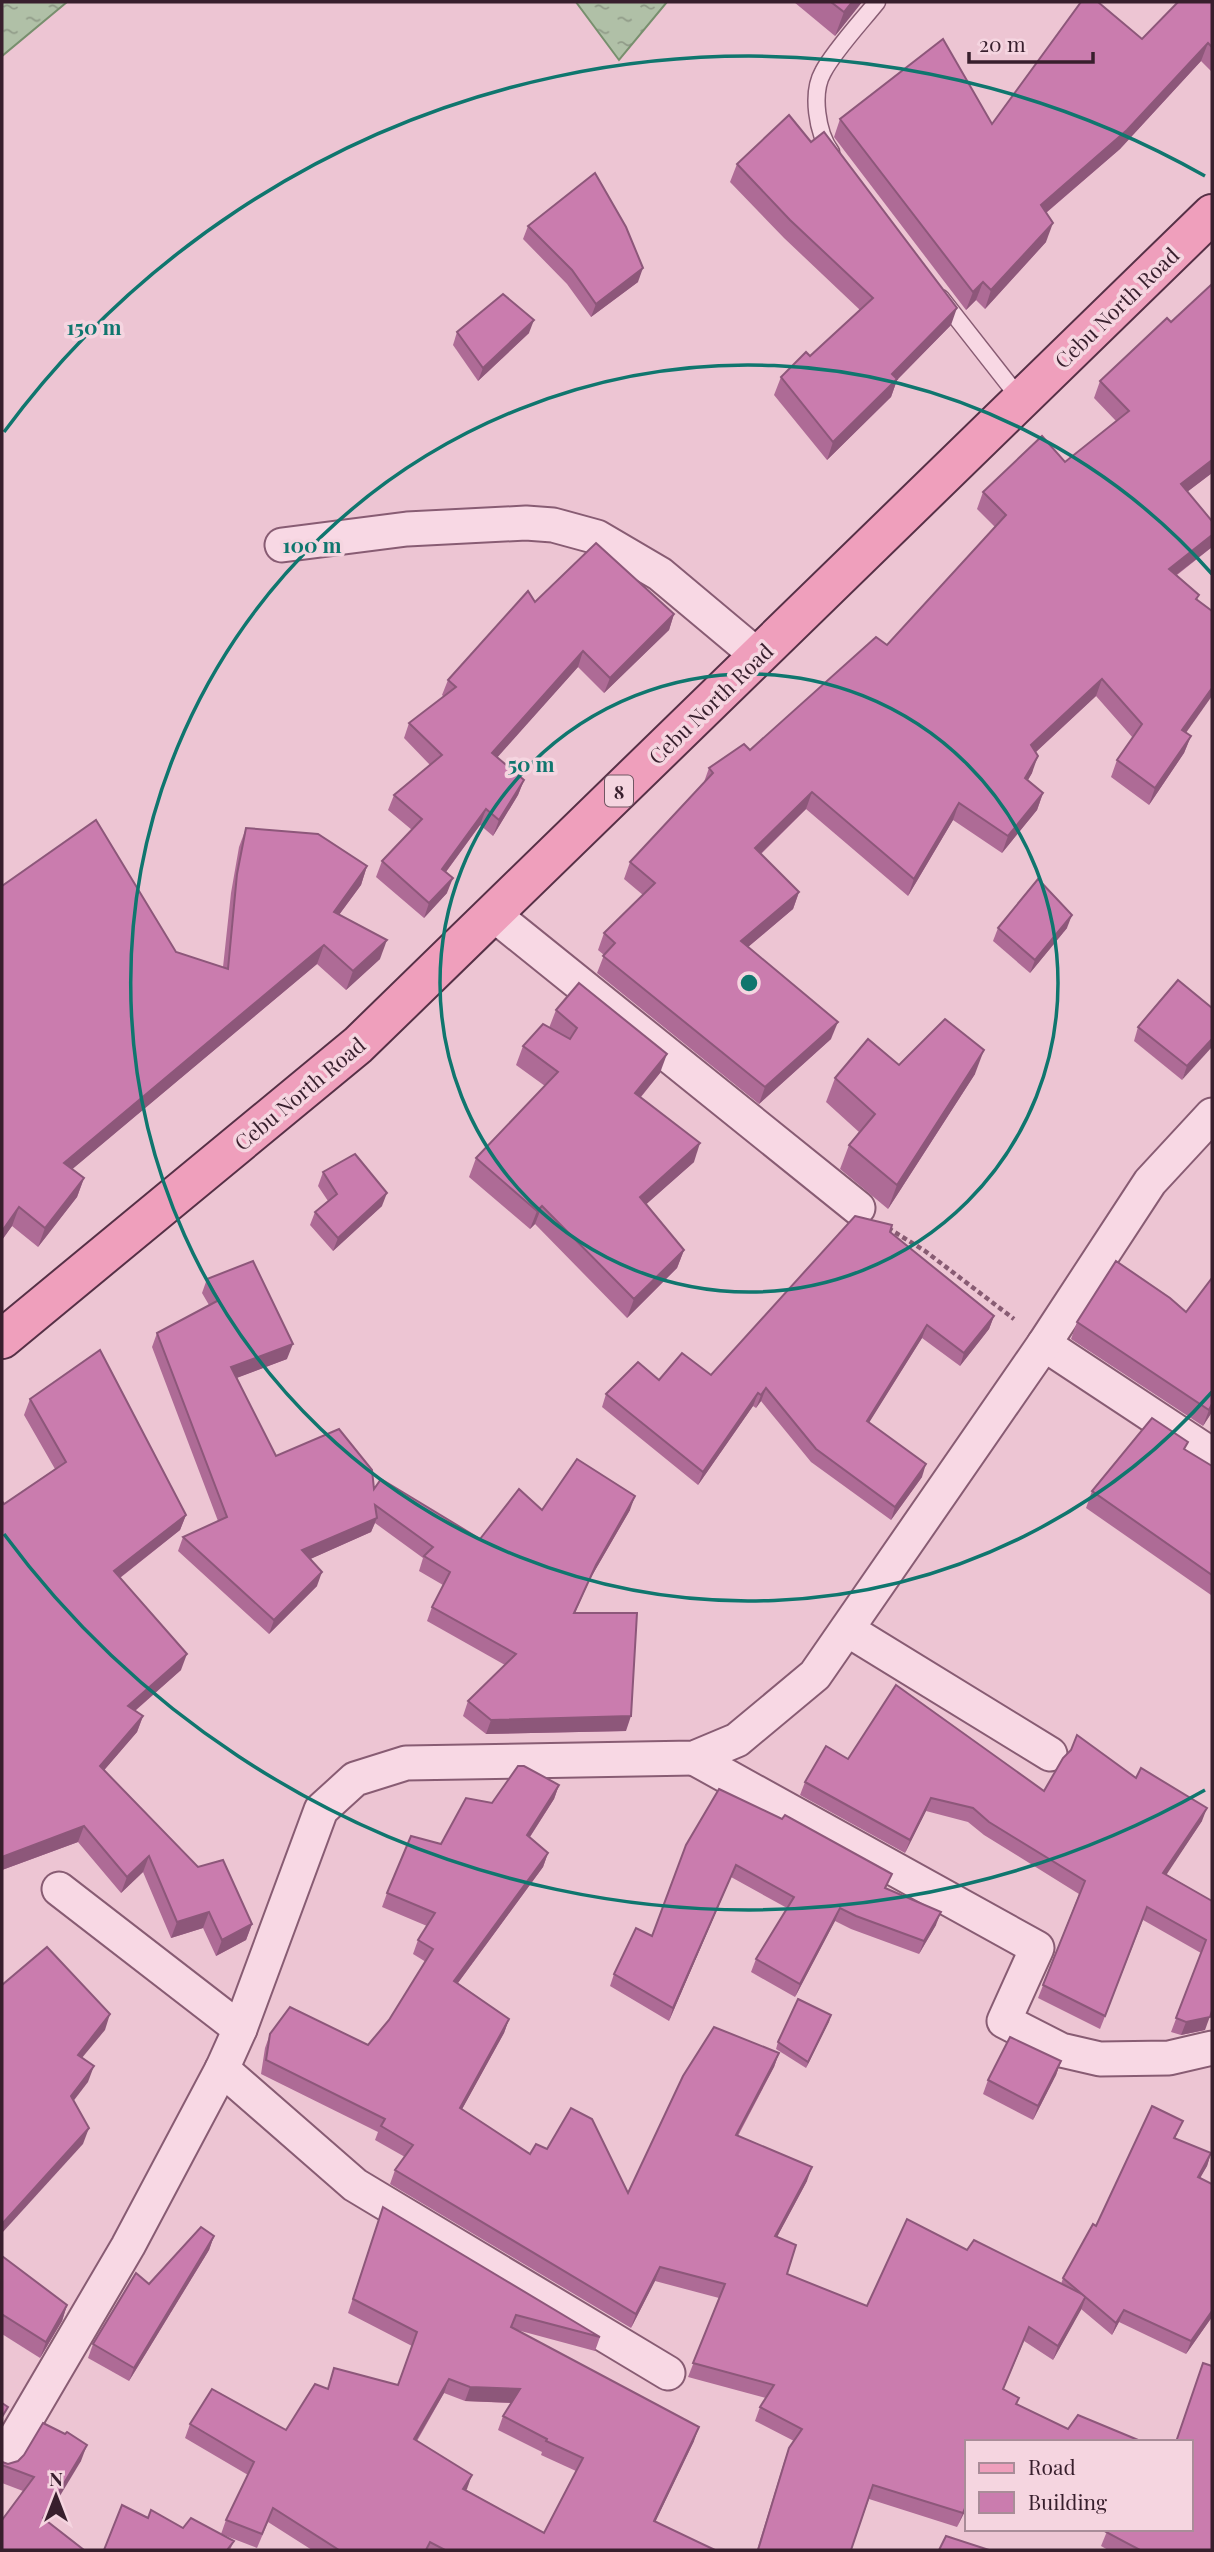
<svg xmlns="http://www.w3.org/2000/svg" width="1214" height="2552" viewBox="0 0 1214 2552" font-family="'Playfair Display',serif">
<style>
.water{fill:url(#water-ripples);stroke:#788f6e;stroke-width:2}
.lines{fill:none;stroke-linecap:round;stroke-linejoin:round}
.lane-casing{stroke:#885c73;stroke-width:19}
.street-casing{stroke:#885c73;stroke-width:37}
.primary-casing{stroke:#563046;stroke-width:42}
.path{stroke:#885c73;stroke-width:4.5;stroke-dasharray:5 3.5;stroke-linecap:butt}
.lane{stroke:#f8d8e4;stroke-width:16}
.street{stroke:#f8d8e4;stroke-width:33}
.primary{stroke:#ef9fbc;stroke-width:38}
.wall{fill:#ae6b96;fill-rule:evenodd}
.shaded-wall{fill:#8d577a}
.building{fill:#ca7cae;stroke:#8d577a;stroke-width:2;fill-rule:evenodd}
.ring{fill:none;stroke:#0f766e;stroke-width:3.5}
.labels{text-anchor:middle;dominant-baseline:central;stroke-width:7;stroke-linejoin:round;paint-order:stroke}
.shield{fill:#f5d5e0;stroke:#715663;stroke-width:2}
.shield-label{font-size:19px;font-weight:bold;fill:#381f2d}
.street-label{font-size:21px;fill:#381f2d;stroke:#f5d5e0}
.centre{fill:#0f766e;stroke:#f5d5e0;stroke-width:3.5}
.ring-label{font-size:21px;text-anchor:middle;font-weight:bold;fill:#0f766e;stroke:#f5d5e0;stroke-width:7;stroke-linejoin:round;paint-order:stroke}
</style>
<defs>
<pattern id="water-ripples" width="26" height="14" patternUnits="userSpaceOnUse" patternTransform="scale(1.75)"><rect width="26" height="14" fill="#b0c0a7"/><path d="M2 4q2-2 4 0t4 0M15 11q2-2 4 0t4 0" fill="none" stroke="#909b88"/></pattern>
</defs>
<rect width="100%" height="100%" fill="#edc5d3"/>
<g class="water">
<path d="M2,2H67L2,56Z"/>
<path d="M576,2H667L619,60Z"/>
</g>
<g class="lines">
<g class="lane-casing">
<g id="lane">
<path d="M831,152C817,133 811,93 823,72C834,51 861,22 877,2"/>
<path d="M941,298L1021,400"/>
</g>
</g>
<g class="street-casing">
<g id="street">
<path d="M282,545L407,529L526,523L553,525L597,537L660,574L758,656"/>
<path d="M493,914L858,1208"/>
<path d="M1044,1344L1212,1455"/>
<path d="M848,1630L1050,1754"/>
<path d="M694,1758L1037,1948L1004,2021L1061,2050L1100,2059L1169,2058L1212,2048"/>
<path d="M59,1889L240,2029"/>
<path d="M222,2069L355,2185L668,2373"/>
<path d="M2,2461L128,2246L222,2069L240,2029L321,1810L355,1779L406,1763L694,1758L737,1740L815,1675L1044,1344L1150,1182L1212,1115"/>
</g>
</g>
<g class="primary-casing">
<path id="primary" d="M2,1339L358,1045L1212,214"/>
</g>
<path class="path" d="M888,1228L925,1251L1014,1319"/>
<use href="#lane" class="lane"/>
<use href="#street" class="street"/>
<use href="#primary" class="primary"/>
</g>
<g class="wall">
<path d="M794,2H862L835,36Z"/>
<path d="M1212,2V72L1201,61L1120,149L1046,213V242L985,309L976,300L966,310L834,137L840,119L992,124L1142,39Z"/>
<path d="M737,164L951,325L897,380L891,397L827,460L774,395L781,377L810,356L860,310L784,238L730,182Z"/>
<path d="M528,226L638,282L591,317L567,284L523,239Z"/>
<path d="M457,332L529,333L478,381L453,345Z"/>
<path d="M1100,381L1212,473L1187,492L1212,547L1177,575L1199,595L1197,600L1186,733L1191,736L1184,753L1149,805L1111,777L1117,760L1133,738L1096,696L1036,752L1032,773L1028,780L1043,793L1037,810L1002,853L953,820L908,896L806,809L761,854L799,892L793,909L748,947L831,1039L759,1104L597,973L604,955L598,950L604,933L643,895L624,879L630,862L704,782L709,768L750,750L887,645L995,527L977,509L983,492L1065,462L1116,421L1094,398Z"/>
<path d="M535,602L674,614L669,630L604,693L578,667L497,757L524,780L518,795L493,836L480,825L446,872L447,893L424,918L376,877L382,861L412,830L388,810L394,795L430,765L404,738L409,723L444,697L442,695L448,680Z"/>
<path d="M246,828L367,866L361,885L339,915L380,959L346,990L317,964L72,1169L84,1178L77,1197L38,1247L12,1226L2,1240V886L176,952L223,967L231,893L239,847Z"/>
<path d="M998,928H1067L1030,973L993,941Z"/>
<path d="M1212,1008L1182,1080L1134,1041L1138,1027Z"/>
<path d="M556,1010L660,1073L641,1097L694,1162L646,1204L684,1250L677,1268L627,1318L535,1224L530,1229L469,1177L476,1158L545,1086L516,1065L523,1046L549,1028Z"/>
<path d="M899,1065L975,1074L888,1209L840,1169L849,1145L859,1132L826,1102L835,1078Z"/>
<path d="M323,1172L382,1206L333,1251L310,1225L315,1212L328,1201L318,1186Z"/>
<path d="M890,1232L994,1316L989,1329L960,1366L922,1338L869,1422L922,1477L891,1520L811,1462L761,1401L756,1408L753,1406L698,1485L602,1407L606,1394L659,1380L711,1375Z"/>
<path d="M207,1279L287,1359L236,1378L276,1456L374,1489L480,1539L542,1510H630L590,1579L575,1613L626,1731L486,1734L463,1716L468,1701L505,1665L427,1621L432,1607L443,1585L419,1571L423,1558L375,1523L371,1532L310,1559L317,1586L269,1634L178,1551L183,1537L218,1521L152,1347L157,1333L209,1305L202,1293Z"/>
<path d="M1186,1312L1212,1412L1203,1426L1071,1339L1077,1322Z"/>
<path d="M30,1399L186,1515L180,1530L120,1578L181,1670L135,1711L143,1716L137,1732L104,1770L252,1924L246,1940L216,1956L203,1928L171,1938L143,1872L121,1893L78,1842L2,1870V1501L4,1504L55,1469L24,1415Z"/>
<path d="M1212,1467V1593L1211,1595L1086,1508L1092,1491Z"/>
<path d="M848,1759L1044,1791L1136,1778L1202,1821L1166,1874L1212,1901L1205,2030L1181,2035L1171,2032L1201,1953L1143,1920L1100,2029L1038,1998L1079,1894L984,1835L968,1822L926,1811L905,1853L800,1795L805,1782Z"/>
<path d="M559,1785L554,1799L530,1837L548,1853L543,1867L458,1983L509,2019L504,2033L462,2109L530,2154L628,2193L779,2053L774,2067L738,2136L807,2181L777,2237L787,2274L867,2306L967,2250L1061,2284L1063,2278L1096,2226L1183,2121L1175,2139L1211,2153L1207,2166L1200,2177L1212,2317L1186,2354L1119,2322L1112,2335L1081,2309L1053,2360L1024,2341L1003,2390L1017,2404L1068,2429L1143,2442H967V2507L957,2527L869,2499L851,2550H757L784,2462L789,2448L794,2441L755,2421L760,2407L766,2398L688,2377L719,2298L655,2281L631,2328L390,2184L395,2170L405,2157L375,2140L378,2132L261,2074L265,2048L270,2034L368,2045L389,2020L426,1962L413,1954L418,1940L427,1926L382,1907L387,1893L441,1844L492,1803Z"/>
<path d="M686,1845L887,1889L936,1925L919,1954L851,1929L835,1921L795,1997L751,1972L756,1959L787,1908L731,1877L669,2021L610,1986L614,1974L652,1936Z"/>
<path d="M831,2015L806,2068L776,2049L778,2042Z"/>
<path d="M1061,2061L1056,2075L1033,2120L983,2094L988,2080Z"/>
<path d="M383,2207L600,2337L595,2351L517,2330L694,2441L655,2522L715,2550H312L268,2522L257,2548L221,2534L234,2541L230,2550H104L148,2518L183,2528L221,2534L226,2520L248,2475L185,2438L190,2424L286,2430L327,2389L398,2385L412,2346L348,2313ZM444,2393L465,2401L511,2403L503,2416L498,2430L542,2452L541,2455L576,2471L544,2533L466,2490L417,2441Z"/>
<path d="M214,2236L209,2250L129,2381L88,2358L93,2344L149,2284Z"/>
<path d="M2,2256L67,2305L62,2321L40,2358L2,2334Z"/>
<path d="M81,2461L2,2550L23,2491L2,2483V2462L8,2464Z"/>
<path d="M1108,2529L1212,2550H1108L1101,2546Z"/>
</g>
<g class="shaded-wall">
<path d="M852,2H862L835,36L844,12Z"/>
<path d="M1208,43L1201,61L1120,149L1034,223L1041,205Z"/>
<path d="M1053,223L1046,242L985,309L991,290Z"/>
<path d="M643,268L638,282L591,317L596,304Z"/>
<path d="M983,282L976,300L966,310L973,292Z"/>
<path d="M957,308L951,325L897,380L891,397L827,460L833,442L892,374Z"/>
<path d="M534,320L529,333L478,381L483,368Z"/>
<path d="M1212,460V473L1175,501L1181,484Z"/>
<path d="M1212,535V547L1163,585L1169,569Z"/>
<path d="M674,614L669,630L604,693L610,678Z"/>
<path d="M583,651L578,667L487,769L492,753Z"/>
<path d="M1102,679L1096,696L1025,762L1031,745Z"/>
<path d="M1212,688V696L1176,747L1182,730Z"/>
<path d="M1191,736L1184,753L1149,805L1155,788Z"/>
<path d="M1038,756L1032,773L1019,795L1025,778Z"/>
<path d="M524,780L518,795L493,836L499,820Z"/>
<path d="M812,792L806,809L749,865L755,848Z"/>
<path d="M1043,793L1037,810L1002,853L1008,836Z"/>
<path d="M959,803L953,820L908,896L914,879Z"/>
<path d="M486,809L480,825L437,884L442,869Z"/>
<path d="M367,866L361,885L327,931L334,912Z"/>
<path d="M453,878L447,893L424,918L429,903Z"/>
<path d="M799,892L793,909L735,958L741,941Z"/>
<path d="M1072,915L1067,928L1030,973L1035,960Z"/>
<path d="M387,940L380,959L346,990L353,971Z"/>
<path d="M324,945L317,964L57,1182L64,1163Z"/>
<path d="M838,1022L831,1039L759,1104L765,1087Z"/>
<path d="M1212,1039V1047L1182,1080L1187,1066Z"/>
<path d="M984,1050L975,1074L888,1209L897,1185Z"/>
<path d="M667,1054L660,1073L629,1111L635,1093Z"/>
<path d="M700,1143L694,1162L633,1216L640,1197Z"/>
<path d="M84,1178L77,1197L38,1247L45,1228Z"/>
<path d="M387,1193L382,1206L333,1251L338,1238Z"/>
<path d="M542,1206L535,1224L530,1229L537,1211Z"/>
<path d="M19,1207L12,1226L2,1240V1231Z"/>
<path d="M684,1250L677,1268L627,1318L634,1299Z"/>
<path d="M994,1316L989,1329L960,1366L964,1353Z"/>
<path d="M927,1325L922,1338L862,1434L867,1421Z"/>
<path d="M293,1344L287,1359L226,1382L231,1367Z"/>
<path d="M766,1388L761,1401L756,1408L761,1395Z"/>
<path d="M758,1393L753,1406L698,1485L703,1472Z"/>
<path d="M1212,1404V1412L1203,1426L1209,1410Z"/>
<path d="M926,1464L922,1477L891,1520L895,1507Z"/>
<path d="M635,1496L630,1510L590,1579L568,1627L574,1613L596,1565Z"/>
<path d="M186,1515L180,1530L108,1587L114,1571Z"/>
<path d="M377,1518L371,1532L297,1565L302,1550Z"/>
<path d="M322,1572L317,1586L269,1634L274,1620Z"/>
<path d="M187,1654L181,1670L122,1722L128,1706Z"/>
<path d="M143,1716L137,1732L94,1782L100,1766Z"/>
<path d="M631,1716L626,1731L486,1734L491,1720Z"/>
<path d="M559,1785L554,1799L522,1849L527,1835Z"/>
<path d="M931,1798L926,1811L905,1853L910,1840Z"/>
<path d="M1207,1808L1202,1821L1159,1886L1163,1873Z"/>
<path d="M84,1826L78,1842L2,1870V1857Z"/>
<path d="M548,1853L543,1867L449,1995L454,1981Z"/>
<path d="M149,1856L143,1872L121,1893L127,1877Z"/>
<path d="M736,1865L731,1877L669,2021L673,2008Z"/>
<path d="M840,1908L835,1921L795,1997L800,1984Z"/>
<path d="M209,1912L203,1928L171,1938L177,1922Z"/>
<path d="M941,1912L936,1925L919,1954L924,1941Z"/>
<path d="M252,1924L246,1940L216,1956L222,1940Z"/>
<path d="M1212,2011L1205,2030L1181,2035L1186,2022Z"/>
<path d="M110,2014L105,2030L72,2070L78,2055Z"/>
<path d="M831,2015L829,2022L806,2068L808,2062Z"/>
<path d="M509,2019L504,2033L455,2122L460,2108Z"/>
<path d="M779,2053L774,2067L730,2149L736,2135Z"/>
<path d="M1061,2061L1056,2075L1033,2120L1038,2106Z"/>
<path d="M94,2066L88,2082L65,2112L71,2096Z"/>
<path d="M89,2128L83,2144L2,2233V2224Z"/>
<path d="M1211,2153L1207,2166L1194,2189L1198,2177Z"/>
<path d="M812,2167L807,2181L770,2250L775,2236Z"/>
<path d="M214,2236L209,2250L129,2381L134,2368Z"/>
<path d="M660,2267L655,2281L631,2328L636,2314Z"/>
<path d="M1086,2296L1081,2310L1053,2360L1058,2346Z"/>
<path d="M67,2305L62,2321L40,2358L46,2342Z"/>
<path d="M1124,2310L1119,2322L1112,2335L1116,2323Z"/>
<path d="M1212,2311V2317L1186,2354L1191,2341Z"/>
<path d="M449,2379L444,2393L409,2453L414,2439Z"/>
<path d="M470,2387L520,2389L514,2403L465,2401Z"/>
<path d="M699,2427L694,2441L649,2535L654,2521Z"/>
<path d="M87,2445L81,2461L37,2534L43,2518Z"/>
<path d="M472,2475L467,2489L458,2503L463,2489Z"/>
<path d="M967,2503V2507L957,2527L963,2513Z"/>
</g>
<g class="building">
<path d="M831,2H852L844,12Z"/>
<path d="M1081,2H1098L1142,39L1178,2H1212V47L1208,43L1127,130L1041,205L1053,223L991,290L983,282L973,292L840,119L943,39L992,124Z"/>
<path d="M789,115L811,142L824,132L957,308L892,374L897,379L833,442L781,377L806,352L810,356L873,298L790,220L737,164Z"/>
<path d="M595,173L626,227L643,268L596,304L572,270L528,226Z"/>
<path d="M1212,284V460L1181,484L1212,521V535L1169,569L1199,595L1196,599L1212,611V688L1182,730L1191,736L1155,788L1117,760L1142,724L1102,679L1031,745L1038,756L1025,778L1043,793L1008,836L959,803L914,879L812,792L755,848L799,892L741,941L838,1022L765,1087L603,956L615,943L604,933L655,883L630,862L713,773L709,768L744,744L750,750L876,637L887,645L1006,515L983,492L1042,436L1065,462L1129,411L1100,381L1167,318L1171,322Z"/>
<path d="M503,294L534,320L483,368L457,332Z"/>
<path d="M596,543L674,614L610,678L583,651L492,753L524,780L499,820L486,809L442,869L453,878L429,903L382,861L422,819L394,795L442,755L409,723L456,687L448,680L528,591L535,602Z"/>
<path d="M96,820L176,952L228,969L237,874L246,828L318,834L367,866L334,912L387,940L353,971L324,945L64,1163L84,1178L45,1228L19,1207L2,1231V886Z"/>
<path d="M1038,879L1072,915L1035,960L998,928Z"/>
<path d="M1178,980L1212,1008V1039L1187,1066L1138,1027Z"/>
<path d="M579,983L667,1054L635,1093L700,1143L640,1197L684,1250L634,1299L542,1206L537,1211L476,1158L558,1072L523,1046L543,1024L570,1039L577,1028L556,1010Z"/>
<path d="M945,1019L984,1050L897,1185L849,1145L875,1114L835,1078L868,1039L899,1065Z"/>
<path d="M355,1154L387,1193L338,1238L315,1212L337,1194L323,1172Z"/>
<path d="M855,1216L892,1225L890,1232L994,1316L964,1353L927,1325L867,1421L926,1464L895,1507L816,1449L766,1388L761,1395L758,1393L703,1472L606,1394L638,1362L659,1380L682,1353L711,1375Z"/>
<path d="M253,1261L293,1344L231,1367L276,1456L339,1429L372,1470L374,1489L381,1479L480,1539L519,1489L542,1510L577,1459L635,1496L596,1565L574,1613H637L631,1716L491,1720L468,1701L516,1654L432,1607L450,1572L424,1556L433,1547L375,1505L377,1518L302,1550L322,1572L274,1620L183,1537L227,1517L157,1333L219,1300L207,1279Z"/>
<path d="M1116,1261L1170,1298L1186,1312L1212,1278V1404L1209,1410L1077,1322Z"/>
<path d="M100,1350L186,1515L114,1571L187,1654L128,1706L143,1716L100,1766L198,1867L223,1860L252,1924L222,1940L209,1912L177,1922L149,1856L127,1877L84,1826L2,1857V1501L4,1504L66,1462L30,1399Z"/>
<path d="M1152,1418L1188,1442L1184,1449L1212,1466V1575L1092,1491Z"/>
<path d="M896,1685L1044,1791L1063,1758L1071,1750L1077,1735L1136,1778L1141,1768L1207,1808L1163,1873L1212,1901V2011L1210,2017L1186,2022L1176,2018L1206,1940L1147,1907L1105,2016L1043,1985L1085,1881L989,1822L973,1808L931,1798L910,1840L805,1782L826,1746L848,1759Z"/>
<path d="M518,1766H524L559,1785L527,1835L548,1853L454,1981L509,2019L460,2108L530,2154L536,2144L547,2149L571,2108L592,2119L628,2193L683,2076L714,2027L779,2053L736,2135L812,2167L775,2236L796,2245L787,2274L867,2306L907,2219L967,2250L974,2240L1086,2296L1058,2346L1029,2327L1003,2389L1019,2398L1016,2404L1068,2429L1078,2415L1143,2442H967V2503L963,2513L873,2485L851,2550H758L789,2448L802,2429L760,2407L774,2385L693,2363L725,2284L660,2267L636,2314L395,2170L413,2145L381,2126L385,2119L266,2060L270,2034L290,2007L368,2045L389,2020L433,1949L418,1940L435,1913L387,1893L411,1836L441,1844L466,1798L492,1803Z"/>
<path d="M719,1789L782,1819L785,1815L892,1874L885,1888L941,1912L924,1941L856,1916L840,1908L800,1984L756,1959L794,1897L736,1865L673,2008L614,1974L636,1928L652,1936L686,1845Z"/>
<path d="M47,1947L110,2014L78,2055L94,2066L71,2096L89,2128L2,2224V1985Z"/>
<path d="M798,1999L831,2015L808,2062L778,2042Z"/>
<path d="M1010,2037L1061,2061L1038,2106L988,2080Z"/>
<path d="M1152,2106L1183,2121L1174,2138L1211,2153L1198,2177L1212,2184V2311L1191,2341L1124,2310L1116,2323L1063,2278L1093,2224L1096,2226Z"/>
<path d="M383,2207L600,2337L516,2315L511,2327L699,2427L654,2521L715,2550H445L430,2542L426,2550H339L273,2508L262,2534L226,2520L254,2462L190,2424L212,2389L286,2430L315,2384L328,2389L334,2368L398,2385L417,2332L353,2299ZM449,2379L470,2387L520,2389L503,2416L547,2439L546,2441L583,2458L544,2533L463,2489L472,2475L414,2439Z"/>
<path d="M201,2227L214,2236L134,2368L93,2344L136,2273L149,2284Z"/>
<path d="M2,2256L67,2305L46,2342L3,2315L2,2317Z"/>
<path d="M1203,2363L1212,2366V2550H1140L1106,2532L1108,2529H1191V2442H1176Z"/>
<path d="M2,2403L8,2407L2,2417Z"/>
<path d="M43,2423L65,2434L67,2432L87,2445L43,2518L84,2550H2V2520L34,2477L2,2465V2462L8,2464L18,2461L24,2455Z"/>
<path d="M122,2505L148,2518L151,2510L183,2528L191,2518L234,2541L227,2550H104Z"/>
<path d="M946,2536L989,2550H939Z"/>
</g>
<g class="ring">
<circle cx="749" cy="983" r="309"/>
<path d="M1212 1392A618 618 0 1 1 1212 574"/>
<path d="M1205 1790A927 927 0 0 1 4 1534M4 432A927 927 0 0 1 1205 176"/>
</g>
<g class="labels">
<rect class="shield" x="605" y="775.5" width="28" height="31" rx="5"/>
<g class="shield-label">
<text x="619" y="791">8</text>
</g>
<g class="street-label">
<text transform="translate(1116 307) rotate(-44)">Cebu North Road</text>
<text transform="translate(710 703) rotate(-44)">Cebu North Road</text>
<text transform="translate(299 1093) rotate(-40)">Cebu North Road</text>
</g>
</g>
<circle cx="749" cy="983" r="10" class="centre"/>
<g class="ring-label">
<text x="94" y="335">150 m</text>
<text x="312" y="553">100 m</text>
<text x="531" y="772">50 m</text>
</g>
<rect width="1214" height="2552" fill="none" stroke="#381f2d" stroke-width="7"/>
<rect x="965" y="2440" width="228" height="91" fill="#f5d5e0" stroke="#a98c98" stroke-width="2"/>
<rect x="979" y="2463" width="35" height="10" fill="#ef9fbc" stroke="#a98c98" stroke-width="2"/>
<text x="1028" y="2475" font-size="21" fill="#381f2d">Road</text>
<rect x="979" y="2492" width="35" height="21" fill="#ca7cae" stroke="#a98c98" stroke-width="2"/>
<text x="1028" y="2510" font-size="21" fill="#381f2d">Building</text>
<g transform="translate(56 2496)" stroke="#f5d5e0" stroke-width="5" paint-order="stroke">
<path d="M0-5L12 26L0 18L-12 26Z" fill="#381f2d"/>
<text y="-10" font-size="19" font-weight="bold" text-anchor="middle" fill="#381f2d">N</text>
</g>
<path d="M969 52v10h124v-10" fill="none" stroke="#381f2d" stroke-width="3.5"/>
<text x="979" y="52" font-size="21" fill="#381f2d" stroke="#f5d5e0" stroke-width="5" paint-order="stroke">20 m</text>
</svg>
